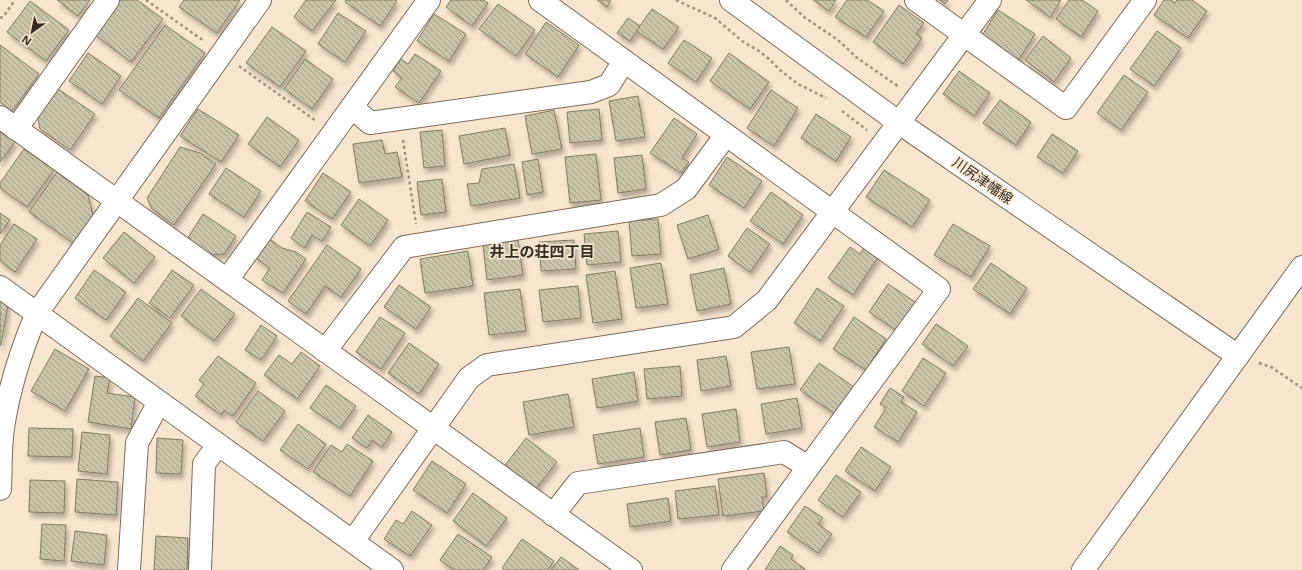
<svg xmlns="http://www.w3.org/2000/svg" width="1302" height="570" viewBox="0 0 1302 570" font-family="'Open Sans','Noto Sans JP',sans-serif">
<style>
.building{fill:url(#building-back-hatch);stroke:#807c64;filter:url(#shadow)}
.lines{fill:none;stroke-linecap:round;stroke-linejoin:round}
.minor-casing{stroke:#7c6b58;stroke-width:24}
.major-casing{stroke:#7c6b58;stroke-width:24}
.path{stroke:#9f9181;stroke-width:2.5;stroke-dasharray:3 3;stroke-linecap:butt}
.minor{stroke:#fff;stroke-width:22}
.major{stroke:#fff;stroke-width:22}
.labels{text-anchor:middle;dominant-baseline:central;stroke-width:3.5;stroke-linejoin:round;paint-order:stroke}
.street-label{font-size:14px;fill:#332c23;stroke:#f8e5cf}
.neighbourhood-label{font-size:15px;font-weight:bold;fill:#332c23;stroke:#f8e5cf}
</style>
<defs>
<pattern id="building-back-hatch" width="6" height="6" patternUnits="userSpaceOnUse"><rect width="6" height="6" fill="#c8c4aa"/><path d="M-1 5l2 2M0 0l6 6M5-1l2 2" fill="none" stroke="#a39f8a"/></pattern>
<filter id="shadow"><feDropShadow dx="2.5" dy="4.5" stdDeviation="2" flood-color="#0004"/></filter>
</defs>
<rect width="100%" height="100%" fill="#f8e5cf"/>
<g class="building">
<path d="M57,0H90L78,16Z"/>
<path d="M119,0H137L163,19L131,62L94,34Z"/>
<path d="M184,0H240L217,33L179,7Z"/>
<path d="M306,0H336L312,31L294,17Z"/>
<path d="M346,0H395L397,1L380,26L345,2Z"/>
<path d="M451,0H483L488,3L472,26L446,7Z"/>
<path d="M597,0H611L607,7Z"/>
<path d="M813,0H836L829,11Z"/>
<path d="M847,0H867L884,11L866,37L835,17Z"/>
<path d="M939,0H948L945,4Z"/>
<path d="M1026,0H1061L1050,17Z"/>
<path d="M1069,0H1082L1098,11L1081,37L1056,19Z"/>
<path d="M1164,0H1171L1175,3L1177,0H1192L1207,11L1188,38L1154,15Z"/>
<path d="M30,1L69,30L46,61L7,32Z"/>
<path d="M498,4L535,30L516,56L479,29Z"/>
<path d="M899,5L924,23L916,34L922,38L903,64L873,42Z"/>
<path d="M652,9L679,27L663,49L636,31Z"/>
<path d="M998,10L1035,34L1018,61L981,37Z"/>
<path d="M338,13L366,31L345,62L318,44Z"/>
<path d="M434,14L466,34L449,61L417,41Z"/>
<path d="M628,18L640,26L630,41L617,33Z"/>
<path d="M546,22L579,45L558,77L525,54Z"/>
<path d="M165,25L205,53L159,118L119,90Z"/>
<path d="M272,27L306,51L280,87L246,63Z"/>
<path d="M1157,31L1181,48L1154,86L1130,69Z"/>
<path d="M1043,36L1071,58L1054,82L1025,60Z"/>
<path d="M684,40L712,58L696,82L668,63Z"/>
<path d="M0,45L39,74L12,111L0,102Z"/>
<path d="M88,53L121,76L102,104L69,81Z"/>
<path d="M729,53L769,82L750,109L710,81Z"/>
<path d="M415,54L441,71L419,103L395,87L402,78L393,71L401,59L408,64Z"/>
<path d="M305,59L333,79L312,109L284,89Z"/>
<path d="M959,71L990,93L974,116L943,94Z"/>
<path d="M1124,75L1148,92L1121,130L1097,113Z"/>
<path d="M58,89L95,114L70,150L40,129L38,118Z"/>
<path d="M771,90L798,108L774,146L747,128Z"/>
<path d="M638,96L645,137L616,141L609,101Z"/>
<path d="M1000,100L1031,122L1016,145L983,123Z"/>
<path d="M198,109L239,135L221,162L180,136Z"/>
<path d="M599,109L602,140L570,143L567,112Z"/>
<path d="M554,110L562,149L532,154L525,116Z"/>
<path d="M816,114L851,137L836,161L801,138Z"/>
<path d="M267,117L299,140L280,167L248,144Z"/>
<path d="M674,118L697,134L682,158L689,162L681,173L650,153Z"/>
<path d="M505,128L510,155L464,164L459,136Z"/>
<path d="M442,130L445,166L424,168L420,132Z"/>
<path d="M0,131L15,142L0,162Z"/>
<path d="M1052,134L1078,151L1063,173L1037,157Z"/>
<path d="M382,140L385,154L397,152L402,177L359,183L353,144Z"/>
<path d="M180,147L200,153L216,164L174,225L152,209L147,198Z"/>
<path d="M24,149L54,170L27,207L0,188V183Z"/>
<path d="M596,154L601,200L570,203L565,157Z"/>
<path d="M642,155L646,189L618,193L614,158Z"/>
<path d="M727,157L762,181L744,208L709,185Z"/>
<path d="M538,159L543,192L527,195L522,162Z"/>
<path d="M514,164L520,198L471,206L467,184L479,183L482,169Z"/>
<path d="M226,168L261,191L244,217L209,194Z"/>
<path d="M884,170L930,200L912,227L866,197Z"/>
<path d="M57,172L88,195L93,215L73,243L29,212Z"/>
<path d="M323,173L351,192L332,219L305,201Z"/>
<path d="M442,179L446,212L421,215L417,182Z"/>
<path d="M771,192L803,215L783,244L750,221Z"/>
<path d="M359,199L388,220L370,246L341,225Z"/>
<path d="M307,212L331,227L322,241L312,235L305,248L291,238Z"/>
<path d="M0,213L10,220L0,234Z"/>
<path d="M203,214L236,236L224,254L210,255L187,239Z"/>
<path d="M708,215L719,249L688,259L677,225Z"/>
<path d="M658,219L661,254L632,256L629,221Z"/>
<path d="M14,224L37,239L15,272L0,261V245Z"/>
<path d="M953,224L990,246L971,277L934,255Z"/>
<path d="M747,228L770,244L750,272L728,256Z"/>
<path d="M618,231L621,262L587,265L584,234Z"/>
<path d="M124,232L155,257L134,283L103,258Z"/>
<path d="M267,237L282,248L296,252L306,259L283,293L262,280L270,268L254,257Z"/>
<path d="M518,240L523,275L487,280L483,245Z"/>
<path d="M574,240L576,269L541,271L539,242Z"/>
<path d="M327,245L361,269L341,297L325,286L306,314L288,301Z"/>
<path d="M865,246L879,256L853,295L828,278L850,247L860,254Z"/>
<path d="M468,251L473,286L425,293L420,259Z"/>
<path d="M661,263L668,304L636,308L630,268Z"/>
<path d="M991,263L1027,288L1010,314L973,289Z"/>
<path d="M724,268L731,304L697,311L690,275Z"/>
<path d="M94,270L126,292L106,320L75,298Z"/>
<path d="M172,270L194,285L170,318L149,303Z"/>
<path d="M615,271L622,319L593,323L586,275Z"/>
<path d="M888,284L918,304L899,332L869,312Z"/>
<path d="M399,285L431,307L416,329L384,307Z"/>
<path d="M578,286L581,318L543,322L539,290Z"/>
<path d="M817,288L844,306L820,341L794,323Z"/>
<path d="M201,289L235,314L214,341L181,316Z"/>
<path d="M520,289L526,331L489,335L484,293Z"/>
<path d="M0,298L8,304L1,345H0Z"/>
<path d="M138,298L172,323L143,361L110,336Z"/>
<path d="M380,317L405,333L381,369L356,352Z"/>
<path d="M854,317L886,339L866,370L833,349Z"/>
<path d="M936,324L968,346L953,366L922,344Z"/>
<path d="M261,325L277,336L261,360L245,350Z"/>
<path d="M409,343L439,364L419,394L388,373Z"/>
<path d="M789,347L795,384L757,389L751,352Z"/>
<path d="M55,349L89,369L65,411L31,391Z"/>
<path d="M301,352L320,366L297,399L264,375L279,355L292,364Z"/>
<path d="M218,356L256,383L233,416L224,410L221,415L195,396L204,384L199,380Z"/>
<path d="M726,356L731,386L701,391L697,360Z"/>
<path d="M923,358L946,373L924,406L902,391Z"/>
<path d="M819,363L854,387L835,414L800,390Z"/>
<path d="M680,366L682,396L647,399L644,369Z"/>
<path d="M634,372L638,401L597,408L592,379Z"/>
<path d="M95,376L110,378L107,393L135,397L131,429L88,422Z"/>
<path d="M326,385L356,406L340,428L310,408Z"/>
<path d="M890,388L904,397L901,402L917,412L898,442L874,427L886,408L880,404Z"/>
<path d="M258,391L285,411L263,441L236,422Z"/>
<path d="M568,394L574,427L529,435L523,402Z"/>
<path d="M797,398L802,428L766,434L761,404Z"/>
<path d="M736,409L740,442L707,447L702,414Z"/>
<path d="M368,415L392,432L382,447L372,440L367,448L352,438Z"/>
<path d="M686,418L691,450L660,455L655,422Z"/>
<path d="M298,424L326,444L308,469L280,450Z"/>
<path d="M29,428L73,429L72,457L28,456Z"/>
<path d="M640,428L644,457L598,464L593,435Z"/>
<path d="M82,432L110,435L107,474L78,471Z"/>
<path d="M157,438L183,440L181,474L156,473Z"/>
<path d="M526,438L557,462L531,495L500,472Z"/>
<path d="M347,444L373,461L350,496L313,472L331,445L342,452Z"/>
<path d="M861,447L891,467L875,491L845,471Z"/>
<path d="M432,461L466,484L447,513L413,490Z"/>
<path d="M764,473L767,497H762L764,511L723,516L718,479Z"/>
<path d="M836,475L861,492L843,517L818,500Z"/>
<path d="M77,479L118,482L116,515L75,512Z"/>
<path d="M30,480L65,481L64,513L29,512Z"/>
<path d="M715,486L719,515L678,519L675,491Z"/>
<path d="M473,493L507,518L486,546L453,521Z"/>
<path d="M668,498L671,521L630,527L627,504Z"/>
<path d="M805,506L823,518L818,524L832,534L818,553L787,532Z"/>
<path d="M412,511L432,525L410,556L384,539L396,520L403,524Z"/>
<path d="M42,524L66,525L64,561L40,559Z"/>
<path d="M75,531L107,535L104,565L71,561Z"/>
<path d="M458,534L492,557L483,570H454L440,560Z"/>
<path d="M156,536L188,538L187,570H154Z"/>
<path d="M522,539L554,561L548,570H504L502,568Z"/>
<path d="M780,546L793,555L791,559L805,569L804,570H765Z"/>
<path d="M561,557L579,570H551Z"/>
</g>
<g class="lines">
<g class="minor-casing">
<g id="minor">
<path d="M540,0L939,289L733,570"/>
<path d="M916,0L1066,108L1145,0"/>
<path d="M352,107L370,123L591,92L609,85L624,61"/>
<path d="M0,117L631,570"/>
<path d="M16,129L108,0"/>
<path d="M227,280L429,0"/>
<path d="M0,287L392,570"/>
<path d="M325,351L404,247L661,205L686,189L726,135"/>
<path d="M0,489C1,469 0,448 3,428C9,388 21,350 37,313L260,0"/>
<path d="M553,515L578,483L784,452L808,467"/>
<path d="M353,541L469,378L487,365L734,327L767,300L990,0"/>
<path d="M129,570L137,443L159,402"/>
<path d="M200,570L204,464L218,445"/>
<path d="M1083,570L1302,267"/>
</g>
</g>
<g class="major-casing">
<path id="major" d="M731,0L898,122L1238,356"/>
</g>
<g class="path">
<path d="M146,0L204,41"/>
<path d="M676,0L715,18L742,41L759,51L768,58L781,71L798,84L826,98"/>
<path d="M786,0L804,17L838,40L856,57L899,87"/>
<path d="M0,18L3,17L15,0"/>
<path d="M239,66L316,121"/>
<path d="M842,111L867,130"/>
<path d="M403,140L416,224"/>
<path d="M1259,363L1271,367L1302,388"/>
</g>
<use href="#minor" class="minor"/>
<use href="#major" class="major"/>
</g>
<g class="labels">
<g class="street-label">
<text transform="translate(983 180) rotate(35)">川尻津幡線</text>
</g>
<g class="neighbourhood-label">
<text x="542" y="251">井上の荘四丁目</text>
</g>
</g>
<g transform="translate(32 32) rotate(213)" stroke="#f8e5cf" stroke-width="3" paint-order="stroke">
<path d="M0-3L7 15L0 10L-7 15Z" fill="#332c23"/>
<text y="-6" font-size="11" font-weight="bold" text-anchor="middle" fill="#332c23">N</text>
</g>
</svg>
